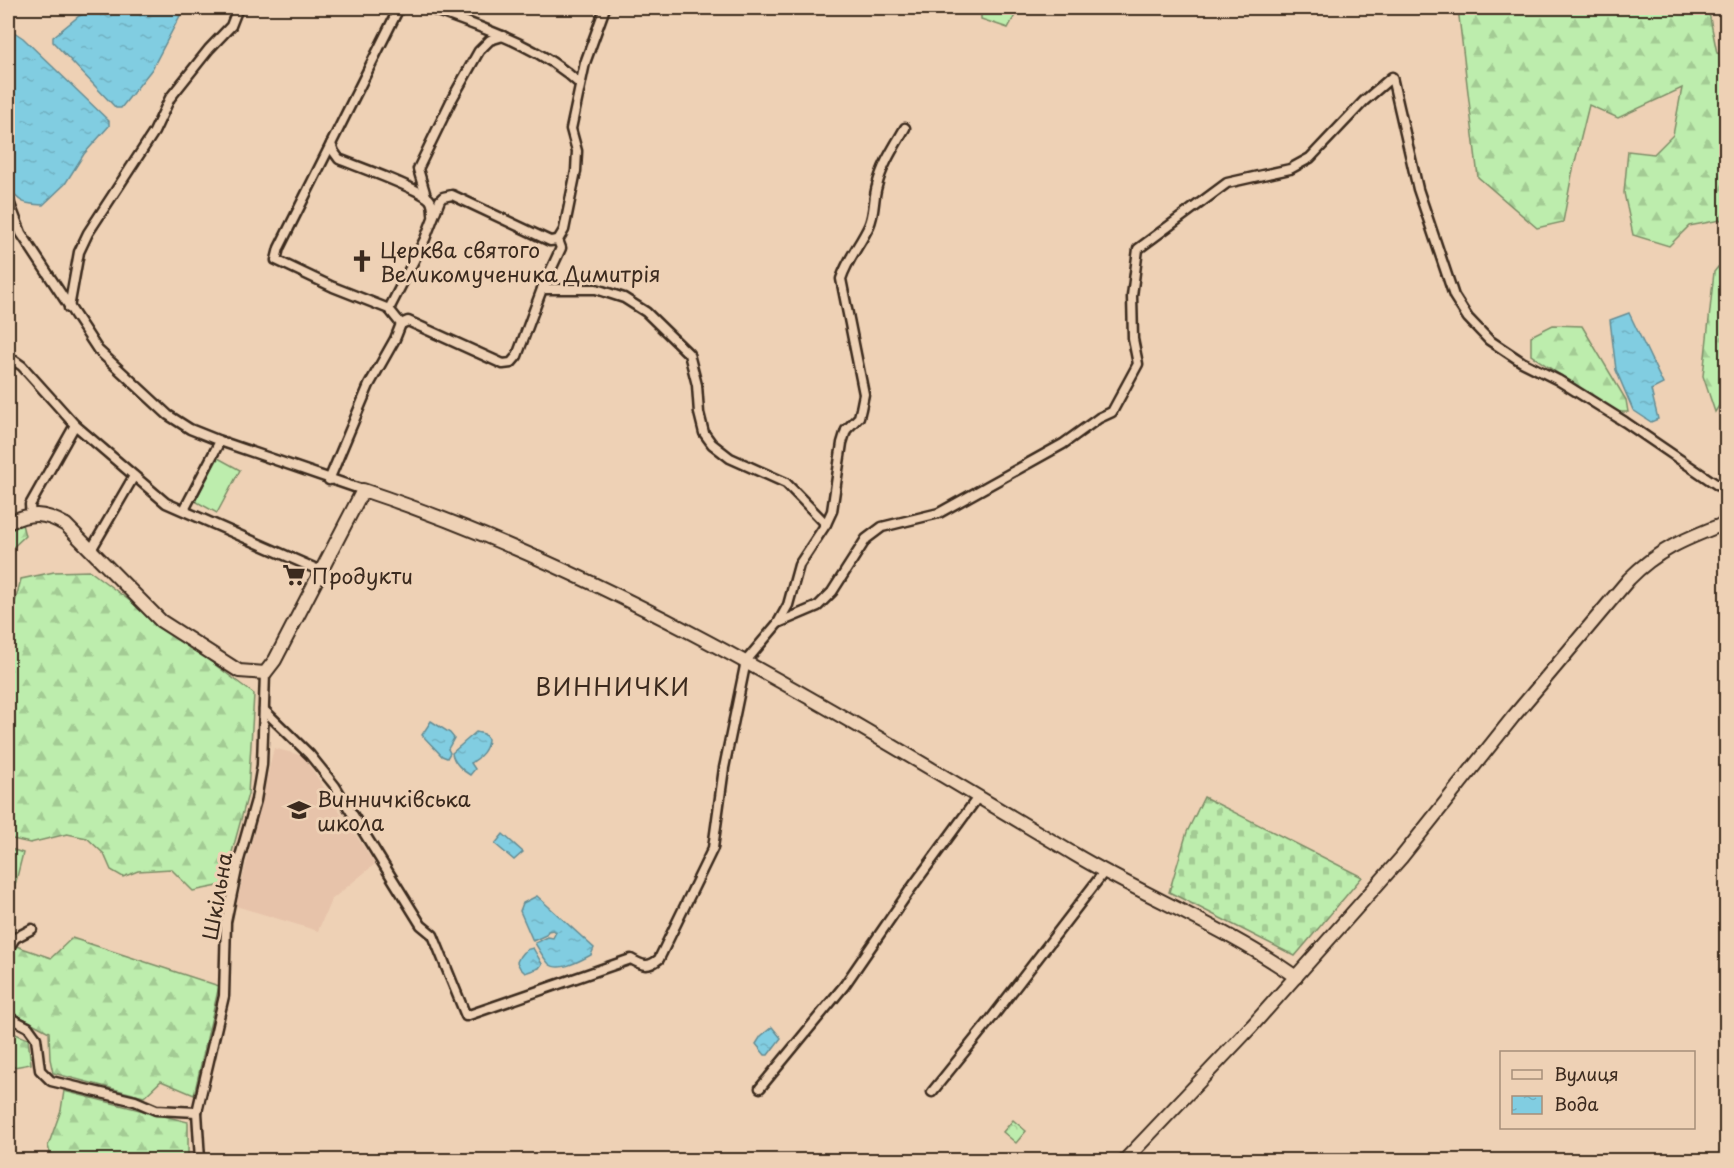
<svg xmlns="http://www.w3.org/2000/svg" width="1734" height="1168" viewBox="0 0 1734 1168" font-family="'Playpen Sans',sans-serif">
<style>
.built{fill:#e7c3aa}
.grass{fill:#bdedad;stroke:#7c8c66;stroke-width:1.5}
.forest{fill:url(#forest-firs);stroke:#7c8c66;stroke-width:1.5}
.cemetery{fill:url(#cemetery-stones);stroke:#7c8c66;stroke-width:1.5}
.park{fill:url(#park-crowns);stroke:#7c8c66;stroke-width:1.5}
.water{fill:url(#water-ripples);stroke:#658c93;stroke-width:1.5}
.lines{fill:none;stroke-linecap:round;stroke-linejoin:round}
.street-casing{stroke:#3b2a1e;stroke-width:13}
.secondary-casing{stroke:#3b2a1e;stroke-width:16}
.street{stroke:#eed1b5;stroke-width:8}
.secondary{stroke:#eed1b5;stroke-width:12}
.labels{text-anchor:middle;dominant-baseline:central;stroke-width:6;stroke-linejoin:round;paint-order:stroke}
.poi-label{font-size:21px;fill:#3b2a1e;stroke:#eed1b5;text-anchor:start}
.street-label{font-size:21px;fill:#3b2a1e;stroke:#eed1b5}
.quarter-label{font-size:24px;letter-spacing:1.5px;fill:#3b2a1e;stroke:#eed1b5}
</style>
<defs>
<pattern id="forest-firs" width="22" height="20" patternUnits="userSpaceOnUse" patternTransform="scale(1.5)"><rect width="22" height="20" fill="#bdedad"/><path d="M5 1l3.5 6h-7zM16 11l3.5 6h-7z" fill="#a3cb94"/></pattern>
<pattern id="cemetery-stones" width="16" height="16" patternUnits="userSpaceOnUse" patternTransform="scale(1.5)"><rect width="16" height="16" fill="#bdedad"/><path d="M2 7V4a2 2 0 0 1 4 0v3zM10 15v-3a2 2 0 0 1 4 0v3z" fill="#a3cb94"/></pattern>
<pattern id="park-crowns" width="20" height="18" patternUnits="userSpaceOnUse" patternTransform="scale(1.5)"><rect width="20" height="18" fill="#bdedad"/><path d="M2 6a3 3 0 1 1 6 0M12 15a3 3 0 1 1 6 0" fill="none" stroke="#a3cb94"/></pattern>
<pattern id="water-ripples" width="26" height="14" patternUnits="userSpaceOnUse" patternTransform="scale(1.5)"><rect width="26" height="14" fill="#81cde1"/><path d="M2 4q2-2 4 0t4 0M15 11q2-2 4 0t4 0" fill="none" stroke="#70b0c1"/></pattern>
</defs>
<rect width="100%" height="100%" fill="#eed1b5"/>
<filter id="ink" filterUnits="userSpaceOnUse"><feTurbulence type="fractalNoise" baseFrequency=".0167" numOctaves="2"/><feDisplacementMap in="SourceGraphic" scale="12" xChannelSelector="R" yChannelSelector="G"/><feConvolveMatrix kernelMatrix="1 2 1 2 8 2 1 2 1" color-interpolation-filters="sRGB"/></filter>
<g filter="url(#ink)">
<path class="built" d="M274,748L303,756L375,864L331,900L318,931L236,906Z"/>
<path class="grass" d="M218,458L240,470L217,513L195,501Z"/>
<g class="forest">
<path d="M981,8H1019L1008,28L981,19Z"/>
<path d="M1458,8H1708L1717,53L1726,55V219L1689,226L1669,246L1633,235L1624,193L1628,151L1654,154L1673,135L1682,88L1618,118L1589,105L1572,174L1563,222L1537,228L1478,177Z"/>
<path d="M1718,267L1726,276V395L1715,412L1703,376L1714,272Z"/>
<path d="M1553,325L1582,326L1626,400L1628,412H1615L1531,355V336Z"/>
<path d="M22,524L25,536L8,552V531Z"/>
<path d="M90,571L254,694L248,794L223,885L193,891L171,869L138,871L123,877L111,870L104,854L87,838L67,834L30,843L8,838V775L11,770L8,629L21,579L54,572Z"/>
<path d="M8,848L23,853L9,909L8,934Z"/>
<path d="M72,938L219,986L194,1095L161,1081L144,1097L53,1073L50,1059L49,1032L15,1014L8,963L16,946L51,958Z"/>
<path d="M8,1031L28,1039L31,1064L8,1068Z"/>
<path d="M64,1091L188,1122V1160H52L48,1146L61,1110Z"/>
</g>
<path class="cemetery" d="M1204,797L1362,877L1295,956L1169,892L1187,832Z"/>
<path class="park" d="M1013,1120L1026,1131L1016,1143L1003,1132Z"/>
<g class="water">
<path d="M96,8H187L182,12L152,69L121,108H116L53,42V37L79,16Z"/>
<path d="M8,28L23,38L109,121V126L84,154L65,184L43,205C23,204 20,203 8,187Z"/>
<path d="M1629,313L1663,384L1651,390L1658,419L1651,422L1633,410L1616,370L1610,320Z"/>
<path d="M431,721L450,733L454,738L448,749L450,753L447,758L442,756L422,735Z"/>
<path d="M476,732L484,734L488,739C488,749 480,758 471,763L475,769L470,775C463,771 453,762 452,753Z"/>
<path d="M503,834L523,852L514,860L495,844Z"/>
<path d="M537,896L594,948L591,955C581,960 560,973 549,964C544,959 539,950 535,943L548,937L553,938L556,932L553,930L548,931L546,935L533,941L520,911L523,903Z"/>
<path d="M533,948L542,964L539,968L525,973L520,968L517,962C520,954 525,949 533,948Z"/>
<path d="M772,1027L781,1038L768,1055H765L756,1044L761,1036Z"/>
</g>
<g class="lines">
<g class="street-casing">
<g id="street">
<path d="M399,8L331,144L334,152L339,159C356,166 422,189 430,200C433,204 433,209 433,214"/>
<path d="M429,8C482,28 539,45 580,84"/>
<path d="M331,144L279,248L276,260L333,287L389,309"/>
<path d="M426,196L418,169L452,99L479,51L490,40L503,36"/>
<path d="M8,199L21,233L98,350L168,415L190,429L220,441L363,490"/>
<path d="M542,289H596L624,298L646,312L689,354L697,385L699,413L704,433L712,444L730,458L786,483L826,524"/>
<path d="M69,308L79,252L88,233L154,132L170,98L209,49L231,26L238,8"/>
<path d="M401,324L408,321L503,364L511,363L517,356L542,289L561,248L558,240L564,230L576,171L577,151L571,129L585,63L605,8"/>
<path d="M8,368L15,361L22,366L75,425L166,503L321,571"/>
<path d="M329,480L369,385L395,339L401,324L389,309L425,239L440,200L443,197L452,195L550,241L558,240"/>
<path d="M184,510L220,441"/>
<path d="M31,516L30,505L75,425"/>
<path d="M91,550L134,476"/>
<path d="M778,623L788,605L799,565L826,524L832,511L842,443L846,430L859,417L861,409L864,394L841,279C847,260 860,245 869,226C875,213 873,199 877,186C882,165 894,147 905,128"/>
<path d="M264,710L310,755L335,786L421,925L433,935L466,1016L631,959C643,966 648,968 659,959L713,848L724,768L746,661L778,623L818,606L832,592L866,539L882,527L939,513L1063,444L1099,418L1112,412L1138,364L1133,339L1132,296L1138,249L1227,183L1290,169L1310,158L1364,101L1392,77L1418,189L1454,296L1468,318L1489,340L1522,362L1558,380L1625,422L1726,491"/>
<path d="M8,949L15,938L32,929"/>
<path d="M8,1017L28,1027L36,1038L40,1070L51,1081L135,1101L156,1110L197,1112"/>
<path d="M760,1088L844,986L910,890L978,797"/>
<path d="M932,1092L991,1019L1104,872"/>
<path d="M200,1160L197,1112L224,996L226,922L239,860L256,800L262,765L265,673"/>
</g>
</g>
<g class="secondary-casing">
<g id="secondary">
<path d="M8,523C30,512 44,512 66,525L161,621L239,671L265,673L275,660L363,490C617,574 845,718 1074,854C1146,897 1227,928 1296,977"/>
<path d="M1125,1160L1252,1026L1401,858L1513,717L1629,579C1658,549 1688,538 1726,523"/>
</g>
</g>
<use href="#street" class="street"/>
<use href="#secondary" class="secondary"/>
</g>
</g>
<defs>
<g id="church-bare" transform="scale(1.8)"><path d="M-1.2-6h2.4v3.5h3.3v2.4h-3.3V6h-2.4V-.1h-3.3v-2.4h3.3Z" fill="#3b2a1e" stroke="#eed1b5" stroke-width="2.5" paint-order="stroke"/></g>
<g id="supermarket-bare" transform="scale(1.8)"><path d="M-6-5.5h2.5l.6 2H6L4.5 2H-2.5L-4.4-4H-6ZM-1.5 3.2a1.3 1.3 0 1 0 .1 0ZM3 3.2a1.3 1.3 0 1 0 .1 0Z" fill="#3b2a1e" stroke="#eed1b5" stroke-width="2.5" paint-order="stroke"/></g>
<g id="school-bare" transform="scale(1.8)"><path d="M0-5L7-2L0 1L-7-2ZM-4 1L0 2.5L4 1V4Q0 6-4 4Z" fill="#3b2a1e" stroke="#eed1b5" stroke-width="2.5" paint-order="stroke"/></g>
</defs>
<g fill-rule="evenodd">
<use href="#church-bare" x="362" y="261"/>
<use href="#supermarket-bare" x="294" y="575"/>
<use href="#school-bare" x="299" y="810"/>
</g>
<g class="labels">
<g class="poi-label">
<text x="380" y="249">Церква святого<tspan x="380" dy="24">Великомученика Димитрія</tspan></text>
<text x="312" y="575">Продукти</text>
<text x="317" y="798">Винничківська<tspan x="317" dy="24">школа</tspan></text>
</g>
<g class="street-label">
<text transform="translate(216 896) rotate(-80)">Шкільна</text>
</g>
<g class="quarter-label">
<text x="613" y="686">ВИННИЧКИ</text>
</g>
</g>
<rect width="1734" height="1168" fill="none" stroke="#eed1b5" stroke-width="30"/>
<rect x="15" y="15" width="1704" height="1138" fill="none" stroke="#3b2a1e" stroke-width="2" filter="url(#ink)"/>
<rect x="1500" y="1051" width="195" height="78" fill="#eed1b5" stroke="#a68e79" stroke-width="1.5"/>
<rect x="1512" y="1070" width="30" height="9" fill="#eed1b5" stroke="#a68e79" stroke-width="1.5"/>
<text x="1554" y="1081" font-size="18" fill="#3b2a1e">Вулиця</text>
<rect x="1512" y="1096" width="30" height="18" fill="url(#water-ripples)" stroke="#a68e79" stroke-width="1.5"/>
<text x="1554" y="1111" font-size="18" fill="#3b2a1e">Вода</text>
</svg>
